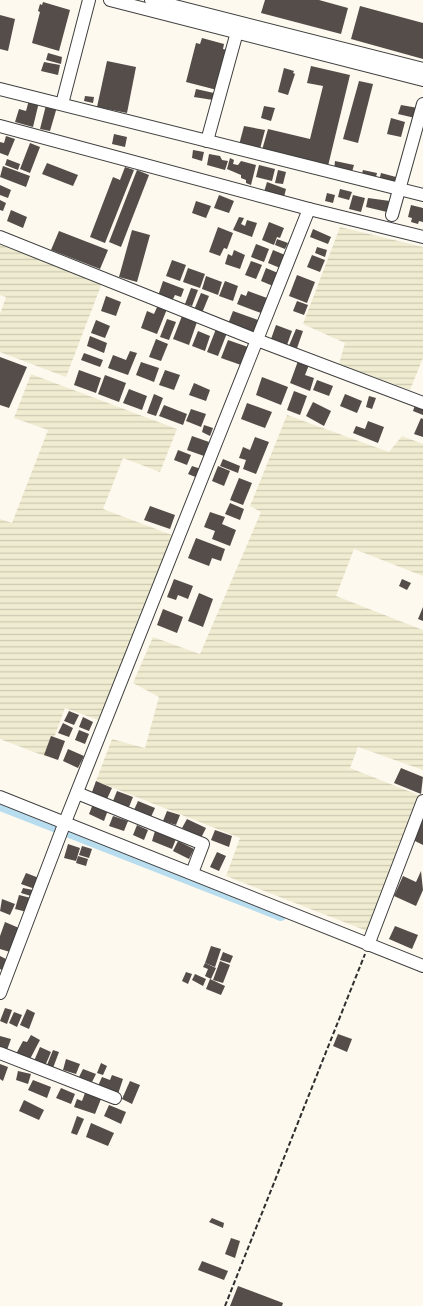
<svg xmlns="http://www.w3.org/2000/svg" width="423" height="1306" viewBox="0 0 423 1306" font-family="'Zilla Slab',serif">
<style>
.farmland{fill:url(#farmland-rules)}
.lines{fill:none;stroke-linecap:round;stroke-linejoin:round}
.canal{stroke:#b8ddef;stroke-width:10}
.building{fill:#544d4a}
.minor-casing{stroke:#3f3f3f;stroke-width:14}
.path{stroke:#2e2e2e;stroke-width:2;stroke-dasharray:5 2.5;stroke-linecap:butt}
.minor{stroke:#fff;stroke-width:12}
</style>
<defs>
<pattern id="farmland-rules" width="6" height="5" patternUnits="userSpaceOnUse" patternTransform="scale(1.25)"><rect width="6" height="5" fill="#f0ecd1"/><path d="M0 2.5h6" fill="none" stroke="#cdc9b2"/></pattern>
</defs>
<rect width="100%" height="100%" fill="#fdf9ee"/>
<g class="farmland">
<path d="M340,227L423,247V358L410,390L339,364L345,343L303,324Z"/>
<path d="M0,245L102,283L66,377L0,352V314L6,297L0,295Z"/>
<path d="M31,374L177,429L160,472L123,458L103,509L172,535L101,721L65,708L47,757L0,739V519L12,523L48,430L14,418Z"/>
<path d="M287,415L389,452L402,436L423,444V576L354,549L336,596L423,630V770L358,747L350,768L421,796L367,931L226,876L240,838L96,781L112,739L145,748L159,697L133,683L153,637L200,654L261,512L250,506Z"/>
</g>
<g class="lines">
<path class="canal" d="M0,806L281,916"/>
</g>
<g class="building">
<path d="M265,0H319L348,8L341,34L261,13Z"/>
<path d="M43,2L70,10L59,51L32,43L40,12L38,11L40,4L42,5Z"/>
<path d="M360,6L423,23V59L351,39Z"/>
<path d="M0,15L15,19L8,51L0,49Z"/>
<path d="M202,38L224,44L223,49L227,50L217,90L186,82L196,43L200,44Z"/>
<path d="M48,53L62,57L61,64L46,60Z"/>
<path d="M107,61L136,67L127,113L97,107Z"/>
<path d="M44,62L60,65L58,75L41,71Z"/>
<path d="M311,66L350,75L328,166L262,150L268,129L310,139L323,86L307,83Z"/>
<path d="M284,68L294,71L293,73L295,74L288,95L278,92Z"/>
<path d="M359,81L373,84L358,143L343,139Z"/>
<path d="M196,89L214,93L213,100L194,97Z"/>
<path d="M85,96L94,97L93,103L84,101Z"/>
<path d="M29,100L39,102L33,127L15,122L19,109L26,111Z"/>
<path d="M46,105L57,107L50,131L40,129Z"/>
<path d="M401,105L418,108L415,118L398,114Z"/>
<path d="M264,106L275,108L271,121L261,118Z"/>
<path d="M391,118L405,122L401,137L387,134Z"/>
<path d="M244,126L265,130L260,149L239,145Z"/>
<path d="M114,134L127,137L125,147L112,144Z"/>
<path d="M6,136L15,139L8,156L0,153V142L4,143Z"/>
<path d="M30,143L40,147L30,173L20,169Z"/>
<path d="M193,150L204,152L202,161L192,158Z"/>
<path d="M209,154L220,156L222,160L228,161L225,170L207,165Z"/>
<path d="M230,158L234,160L233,164L238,165L241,161L256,165L251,185L246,183V180L241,178V175L227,169Z"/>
<path d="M7,159L20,164L18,170L5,165Z"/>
<path d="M335,161L354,165L351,175L334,170Z"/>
<path d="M47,163L78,175L73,186L42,174Z"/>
<path d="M259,165L275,169L272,181L256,177Z"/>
<path d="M3,166L30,176L26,187L0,177Z"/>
<path d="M125,167L134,170L105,243L90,237L113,177L120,180Z"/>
<path d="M137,170L149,175L121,247L109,242Z"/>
<path d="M278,170L286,172L283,184L275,183Z"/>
<path d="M363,170L377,173L375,181L361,177Z"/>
<path d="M381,173L396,177L394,185L379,181Z"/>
<path d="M267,182L286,189L284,197L264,192Z"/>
<path d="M0,185L11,190L8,198L0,195Z"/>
<path d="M340,189L352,192L349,200L338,197Z"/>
<path d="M327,193L335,195L333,203L325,201Z"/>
<path d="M219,195L234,201L229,213L214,208Z"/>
<path d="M353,195L365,198L361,212L349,209Z"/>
<path d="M368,198L390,201L387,212L366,207Z"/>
<path d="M0,200L6,203L3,211L0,210Z"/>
<path d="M196,201L211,206L206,218L192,213Z"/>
<path d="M411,205L423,208V222L419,221L418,224L411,222L412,218L408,217Z"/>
<path d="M11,210L27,217L23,228L7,221Z"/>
<path d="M239,217L244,218L241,224L245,226L247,220L257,223L252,237L233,230Z"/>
<path d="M269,222L284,228L280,238L277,237L274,245L262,240Z"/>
<path d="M218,227L233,233L227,249L224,248L220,256L209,252Z"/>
<path d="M313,229L331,237L328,244L310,237Z"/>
<path d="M132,230L150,235L137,282L119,277Z"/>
<path d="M59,231L108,250L100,269L51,250Z"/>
<path d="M277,239L288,243L285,249L275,245Z"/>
<path d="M256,244L269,249L264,262L251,257Z"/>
<path d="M317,247L327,250L325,257L315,253Z"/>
<path d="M234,250L245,255L240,269L225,264L228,254L232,256Z"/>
<path d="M273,250L285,255L280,268L268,263Z"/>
<path d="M312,255L325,260L320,272L307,267Z"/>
<path d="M172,260L186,265L180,281L166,276Z"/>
<path d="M251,261L262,265L256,279L245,275Z"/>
<path d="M188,268L205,274L200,288L183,282Z"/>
<path d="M266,268L278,273L273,286L261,281Z"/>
<path d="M297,275L315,282L307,303L289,296Z"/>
<path d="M206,276L222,282L218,295L202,289Z"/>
<path d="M163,281L184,289L181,297L175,295L172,301L158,296Z"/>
<path d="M225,281L238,286L233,301L219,296Z"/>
<path d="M191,288L198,290L192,306L185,304Z"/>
<path d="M248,291L267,298L261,313L237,304L241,294L246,296Z"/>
<path d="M201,293L209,296L202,313L194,310Z"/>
<path d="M106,296L121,302L116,316L101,311Z"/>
<path d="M297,301L308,305L304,315L293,311Z"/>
<path d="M158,305L167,309L157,334L141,328L147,311L154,314Z"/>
<path d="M233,311L258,320L253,333L228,324Z"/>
<path d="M182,316L197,322L189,345L173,339Z"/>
<path d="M167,319L176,322L169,340L160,337Z"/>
<path d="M96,320L110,326L105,338L91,333Z"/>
<path d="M276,325L292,331L287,345L271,339Z"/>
<path d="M216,329L227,333L218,356L207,352Z"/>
<path d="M296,329L303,331L296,351L288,348Z"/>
<path d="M198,331L210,336L205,351L192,346Z"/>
<path d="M90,336L107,343L104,353L87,346Z"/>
<path d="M156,339L168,344L161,361L149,357Z"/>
<path d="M228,340L248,347L241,365L221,358Z"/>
<path d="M130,351L137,353L128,375L108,368L113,355L126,360Z"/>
<path d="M84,353L103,360L100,367L81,360Z"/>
<path d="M0,357L27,367L9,408L0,405Z"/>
<path d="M298,361L309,365L305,375L314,378L310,391L290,383Z"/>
<path d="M141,362L159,368L154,382L136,375Z"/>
<path d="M79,370L101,378L96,393L74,385Z"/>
<path d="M165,370L180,375L174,390L159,385Z"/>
<path d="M105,375L126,383L119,402L98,394Z"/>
<path d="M262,377L288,387L281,405L256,395Z"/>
<path d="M317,380L333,386L329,396L313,390Z"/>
<path d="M194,383L210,390L206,401L189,395Z"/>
<path d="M129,389L147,396L142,410L123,403Z"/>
<path d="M294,391L307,396L300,415L287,410Z"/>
<path d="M154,394L163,398L156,416L147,413Z"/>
<path d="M345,394L362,401L357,413L340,406Z"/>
<path d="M369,396L376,398L372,409L366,407Z"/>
<path d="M313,402L331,411L324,426L306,416Z"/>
<path d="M247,403L272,412L265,428L241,419Z"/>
<path d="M164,405L187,414L183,425L159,416Z"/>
<path d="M415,405L423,407V415L413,411Z"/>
<path d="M191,409L206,414L201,427L186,421Z"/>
<path d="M421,418L423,419V437L414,434Z"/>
<path d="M368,421L384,427L378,443L353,433L356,426L365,429Z"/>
<path d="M204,425L213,428L210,436L202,432Z"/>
<path d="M192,436L209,442L204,456L187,450Z"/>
<path d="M255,437L269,442L256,474L243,469L246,460L239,458L243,447L250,450Z"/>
<path d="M178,450L191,455L187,465L174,460Z"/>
<path d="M223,459L240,466L238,473L220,466Z"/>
<path d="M192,466L201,469L198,478L188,474Z"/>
<path d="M218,466L230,471L224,486L212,481Z"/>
<path d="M239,478L252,483L243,505L230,500Z"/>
<path d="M230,503L244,509L240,520L225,514Z"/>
<path d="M150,506L175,515L170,529L144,520Z"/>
<path d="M210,512L225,517L222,524L236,530L230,546L212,539L215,531L204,527Z"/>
<path d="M196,538L225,549L221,561L212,558L209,566L188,558Z"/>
<path d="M174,579L193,586L188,599L178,595L176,600L167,597Z"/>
<path d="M402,579L411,583L407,590L399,586Z"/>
<path d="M199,593L213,599L203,627L188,621Z"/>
<path d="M423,607V621L418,619Z"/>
<path d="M163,609L183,617L177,633L157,625Z"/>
<path d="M69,711L79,715L74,725L64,721Z"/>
<path d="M83,717L93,722L89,731L79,727Z"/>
<path d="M63,723L73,728L69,737L58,733Z"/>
<path d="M79,730L89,734L85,744L75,740Z"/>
<path d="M51,736L65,741L58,760L44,755Z"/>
<path d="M68,749L84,756L78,768L63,761Z"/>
<path d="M401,768L423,777L421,794L394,783Z"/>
<path d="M96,781L112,788L107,799L92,792Z"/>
<path d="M117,791L133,797L129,807L113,801Z"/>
<path d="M138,801L155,808L151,817L134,810Z"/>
<path d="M93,804L108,810L104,821L89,814Z"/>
<path d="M167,811L180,815L176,825L163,821Z"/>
<path d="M113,816L128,821L124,831L109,826Z"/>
<path d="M423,816V845L413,840Z"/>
<path d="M187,819L206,828L201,838L182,828Z"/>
<path d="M137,825L148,830L144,840L133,835Z"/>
<path d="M215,830L232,836L229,847L211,840Z"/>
<path d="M155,831L176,839L172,849L152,841Z"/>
<path d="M178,841L194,849L189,859L173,851Z"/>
<path d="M68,844L80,848L76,861L64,858Z"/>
<path d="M82,846L92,849L89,858L79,855Z"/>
<path d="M217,852L226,856L219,871L210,867Z"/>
<path d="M78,856L88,859L86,866L76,863Z"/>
<path d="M421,871L423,890L416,906L394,896L403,876L416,882Z"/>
<path d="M26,873L39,878L35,889L21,884Z"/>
<path d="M23,888L33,890L31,896L21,893Z"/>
<path d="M19,895L31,898L27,912L15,909Z"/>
<path d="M2,899L15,904L10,915L0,911Z"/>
<path d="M5,922L19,928L10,952L0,949V936Z"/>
<path d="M395,926L418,935L412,949L389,939Z"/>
<path d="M211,946L221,949L215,967L205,963Z"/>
<path d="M223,952L233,956L230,963L220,960Z"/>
<path d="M0,956L6,959L2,970L0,969Z"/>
<path d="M220,961L230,965L223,983L213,980Z"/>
<path d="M205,963L216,968L211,979L205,976L208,969L203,967Z"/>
<path d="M186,972L192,974L188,984L182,981Z"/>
<path d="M195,974L206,979L203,986L192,980Z"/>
<path d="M210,979L225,986L221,995L206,989Z"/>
<path d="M5,1008L12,1010L7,1024L0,1021Z"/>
<path d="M27,1009L35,1013L29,1029L20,1025Z"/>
<path d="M14,1012L22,1015L17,1027L9,1023Z"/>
<path d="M338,1034L352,1039L347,1052L333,1046Z"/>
<path d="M31,1035L40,1040L29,1061L16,1054L23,1041L27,1042Z"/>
<path d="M0,1036L11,1039L7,1050L0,1048Z"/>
<path d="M40,1047L51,1052L45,1066L34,1061Z"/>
<path d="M53,1050L59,1052L53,1068L47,1065Z"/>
<path d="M66,1059L80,1064L76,1074L63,1070Z"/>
<path d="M101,1063L107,1066L103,1075L97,1073Z"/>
<path d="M0,1064L8,1067L3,1081L0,1079Z"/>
<path d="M83,1069L96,1074L92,1082L79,1077Z"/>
<path d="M18,1071L31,1074L28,1084L16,1080Z"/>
<path d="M112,1075L123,1079L118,1094L98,1086L102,1077L110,1080Z"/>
<path d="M33,1080L51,1087L47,1098L28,1090Z"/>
<path d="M130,1081L140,1085L132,1104L122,1099Z"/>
<path d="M61,1088L75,1094L71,1104L56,1098Z"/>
<path d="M85,1093L101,1099L95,1114L74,1107L77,1099L82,1101Z"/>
<path d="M24,1100L44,1110L39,1120L19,1111Z"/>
<path d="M109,1105L126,1112L121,1124L104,1116Z"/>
<path d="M77,1116L84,1119L77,1135L71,1133Z"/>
<path d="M91,1123L114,1133L108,1146L86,1137Z"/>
<path d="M212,1218L224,1223L223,1228L209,1222Z"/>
<path d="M231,1238L240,1241L235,1258L225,1254Z"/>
<path d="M202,1261L228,1271L224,1280L198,1270Z"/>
<path d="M238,1286L283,1303L282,1306H230Z"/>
</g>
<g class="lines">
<g class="minor-casing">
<g id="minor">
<path d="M110,0L423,80"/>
<path d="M151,0L423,69"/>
<path d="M0,89L423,195"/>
<path d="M62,104L89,0"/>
<path d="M0,126L309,209L423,237"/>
<path d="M207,141L237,32"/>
<path d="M392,215L423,104"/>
<path d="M0,237L257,340L423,403"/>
<path d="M77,793L203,844L192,873"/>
<path d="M0,797L423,966"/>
<path d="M368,945L423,801"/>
<path d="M0,993L65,822L309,209"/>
<path d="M0,1053L115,1098"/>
</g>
</g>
<path class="path" d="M225,1306L365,954"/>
<use href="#minor" class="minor"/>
</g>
</svg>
